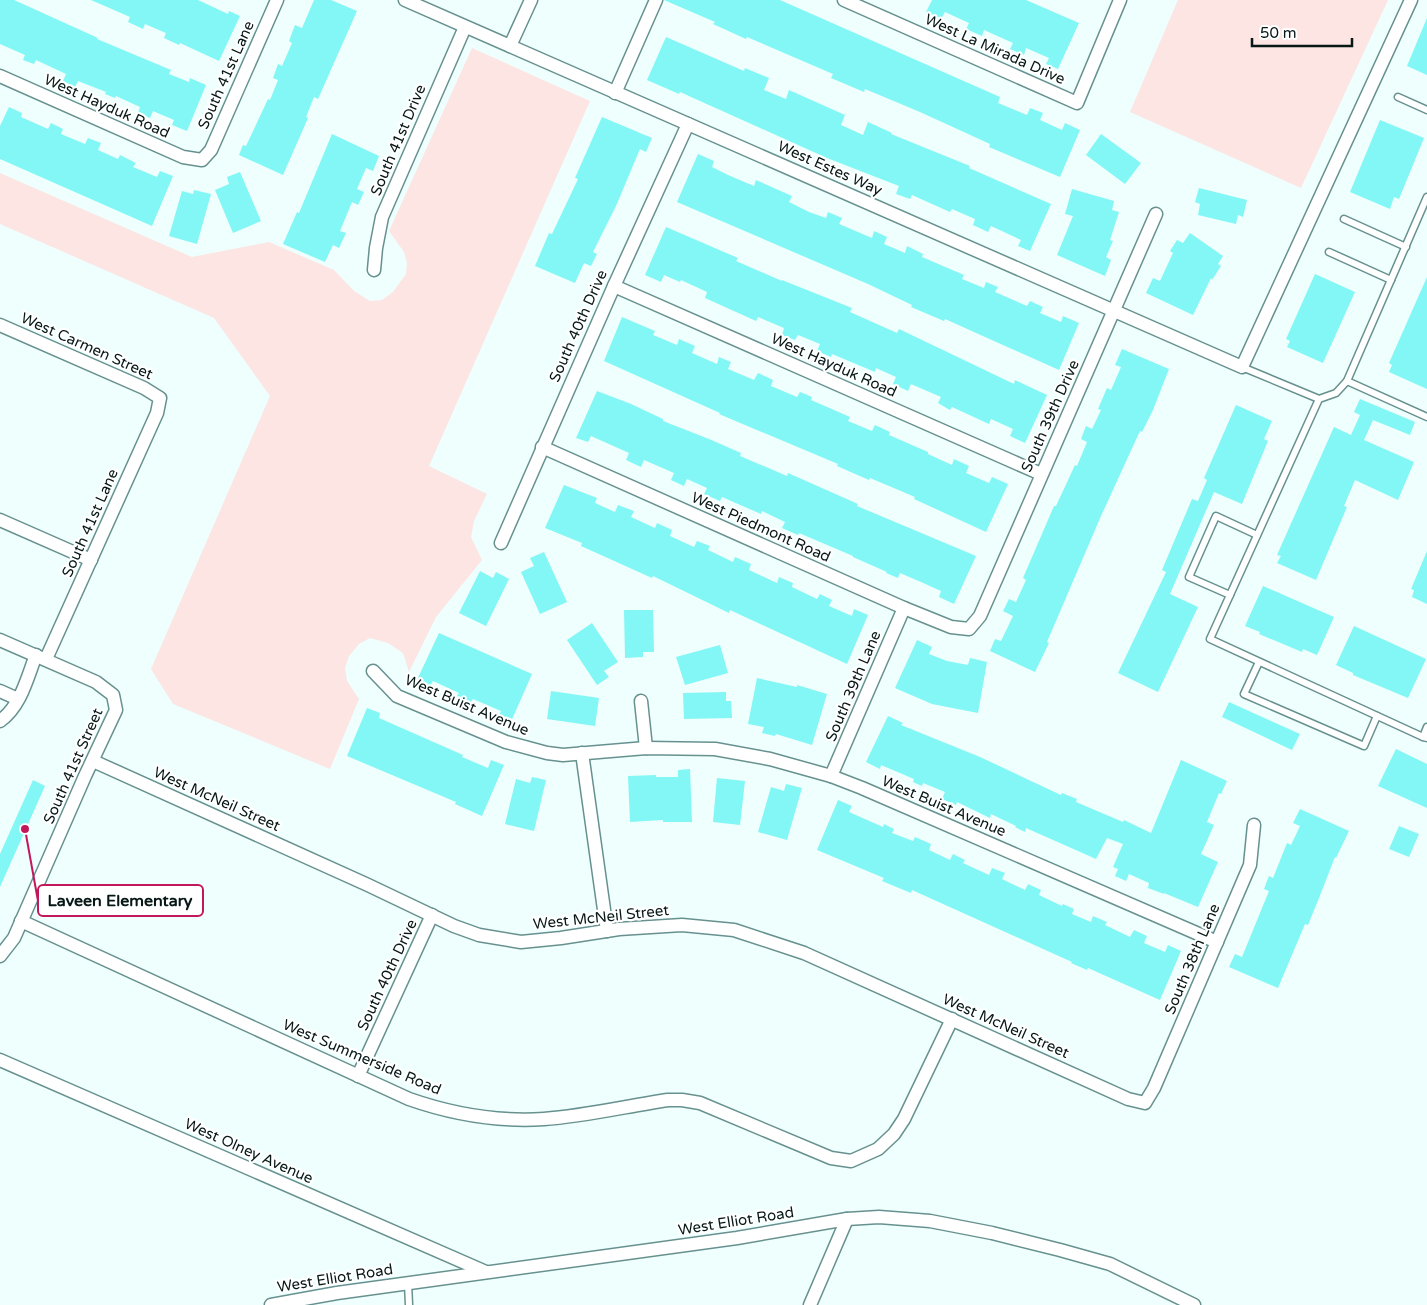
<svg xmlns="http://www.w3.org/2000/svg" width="1427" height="1305" viewBox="0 0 1427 1305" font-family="'Varela Round',sans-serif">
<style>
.green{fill:#fce5e3}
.building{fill:#82f7f5}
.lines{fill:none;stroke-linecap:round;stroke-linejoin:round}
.service-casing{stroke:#67918f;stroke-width:9}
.minor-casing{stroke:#67918f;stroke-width:15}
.service{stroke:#fff;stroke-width:6}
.minor{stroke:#fff;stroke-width:12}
.labels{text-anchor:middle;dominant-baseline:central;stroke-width:4.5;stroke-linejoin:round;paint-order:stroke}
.street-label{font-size:15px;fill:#061716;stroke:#fff}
.leader{fill:none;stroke:#c2185b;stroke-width:2}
.callout-dot{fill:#c2185b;stroke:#fff;stroke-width:2}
.callout{fill:#fff;stroke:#c2185b;stroke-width:2}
.callout-label{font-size:16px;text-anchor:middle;font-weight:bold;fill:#061716}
</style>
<rect width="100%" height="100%" fill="#eefffe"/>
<g class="green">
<path d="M1178,0H1388L1301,188L1130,112Z"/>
<path d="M472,48L590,101L429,466L487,494L474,521L471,537L482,560L436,617L409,672L403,653L388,643L370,638L359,644L349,656L345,668L347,681L359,699L330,769L173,704L151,669L270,396L214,318L0,224V173L192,257L269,242L334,270L354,291L370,301L382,300L393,292L406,274L407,263L404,252L389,231Z"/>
</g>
<g class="building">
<path d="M0,0H14L98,38L97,39L171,70L169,74L189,82L190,78L206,85L187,131L172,125L174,120L153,111L150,118L138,113L140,107L116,96L115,98L105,94L106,92L78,81L75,87L63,81L66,74L36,60L34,64L23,60L25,55L0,44Z"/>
<path d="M91,0H198L228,14L229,11L240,16L219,61L180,43L179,45L164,38L166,33L145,24L143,29L128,22L130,17Z"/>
<path d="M314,0H331L357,11L318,99L314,97L306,117L308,118L283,175L239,155L243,145L246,146L268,99L270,100L278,80L273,78L278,64L282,66L292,43L289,41L295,25L302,28Z"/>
<path d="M664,0H780L1000,97L998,103L1027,115L1030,108L1043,113L1040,120L1062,130L1065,123L1080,130L1060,177L989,147L990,144L920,112L865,89L864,92L831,78L833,74L747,37L746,39L713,24L715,22Z"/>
<path d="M932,0H1026L1079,23L1058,69L1046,64L1049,58L1026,48L1024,55L1010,49L1013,43L984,30L982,36L966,29L969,23L945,12L941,19L926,12Z"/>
<path d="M1427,18V75L1407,66Z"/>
<path d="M666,37L744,71L745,68L769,78L764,90L786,99L789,90L845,115L841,125L863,135L868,122L892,133L891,134L970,166L969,168L1051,204L1030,251L1018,246L1021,240L991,226L988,232L973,225L975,219L952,209L950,212L912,195L910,199L896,194L899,186L827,158L680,92L679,94L647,80Z"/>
<path d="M9,107L22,113L21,117L48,129L51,123L63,129L61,134L85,144L88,138L101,143L98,150L118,159L120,155L136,163L133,167L157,177L160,171L173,176L152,226L0,159V126Z"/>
<path d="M602,117L652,138L646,152L640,149L616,206L593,252L597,254L591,266L584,263L575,283L535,266L549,233L552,234L578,179L575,178Z"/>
<path d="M1380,120L1424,138L1399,199L1394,197L1390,209L1350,192Z"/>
<path d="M332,134L379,156L373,171L366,168L357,189L364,192L358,205L352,202L340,231L346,233L339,248L333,245L325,262L283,244L297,212L299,213Z"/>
<path d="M1101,134L1141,163L1125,184L1086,155Z"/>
<path d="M698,154L714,161L712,167L728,175L754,186L756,180L792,196L789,202L809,212L826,218L828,212L842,218L839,224L872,238L874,231L887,237L884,244L905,253L907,246L923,254L922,257L964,275L962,279L984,288L986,282L998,287L995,292L1027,306L1030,301L1043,307L1040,313L1061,322L1063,316L1079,323L1059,370L945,319L944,321L911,307L912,305L868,284L677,202Z"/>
<path d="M240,172L261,221L233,233L215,190L229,184L227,177Z"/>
<path d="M1199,188L1247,200L1243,217L1238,215L1236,224L1198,215L1200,204L1195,202Z"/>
<path d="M1072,189L1114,201L1112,210L1119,212L1110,240L1113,241L1106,257L1111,260L1105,276L1057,255L1073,216L1065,214Z"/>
<path d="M194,190L211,194L197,244L169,236L182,191L193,194Z"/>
<path d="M666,227L738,258L736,261L782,281V280L852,308L850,312L897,333L899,329L1014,384L1015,380L1047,395L1025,443L1010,436L1013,429L991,419L989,424L952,407L950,410L938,403L941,397L911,384L908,391L893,384L896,377L876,368L875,372L832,354L831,357L817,351L820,344L798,335L795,340L782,335L784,328L758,317L756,321L705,298L707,292L681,280L680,282L664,275L661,282L645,275Z"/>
<path d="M1190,233L1223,256L1218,264L1221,266L1212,280L1211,278L1193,315L1146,293L1153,278L1160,281L1173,253L1170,251L1177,240L1183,243Z"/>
<path d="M1315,274L1355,292L1323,363L1287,347L1290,341L1286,339Z"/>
<path d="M1427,277V389L1389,372L1392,365L1389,363Z"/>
<path d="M622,317L655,331L653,335L677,345L679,339L695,346L692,353L717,364L719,357L731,362L728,369L754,380L758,373L773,380L771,386L797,397L800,392L812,397L811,400L850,417L848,421L872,431L875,425L890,432L889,435L928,452V454L952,465L954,459L969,466L966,473L989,483L992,477L1008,484L986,532L914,499L915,497L870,478L869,480L837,466L838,464L719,414L720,413L604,361Z"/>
<path d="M1122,349L1169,369L1153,410L1142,432L1140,431L1101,516L1047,642L1049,643L1035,672L990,651L995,639L1001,641L1013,616L1003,611L1009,599L1016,602L1026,580L1023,578L1054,506H1056L1075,465L1077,466L1087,442L1081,439L1086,426L1092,429L1101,410L1098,409L1107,388L1111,390L1121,367L1115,365Z"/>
<path d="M597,391L631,404L663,419V421L709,439L741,453L740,456L787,476L788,473L858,504L857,506L976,556L954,604L939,597L941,591L921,582L900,573L898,578L886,573L887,572L853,557V556L799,533L798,535L782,528L785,522L762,511L761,514L722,497L720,501L704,494L707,488L687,479L684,486L671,480L674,473L644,460L641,467L626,460L629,453L591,436L588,442L576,438Z"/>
<path d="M1360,399L1415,422L1410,435L1373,420L1364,440L1414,462L1398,500L1355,480L1344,506L1347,507L1316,580L1277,563L1281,556L1277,555L1334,427L1351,435L1360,415L1354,412Z"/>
<path d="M1236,405L1272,421L1264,439L1268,441L1242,504L1214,492L1170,594L1198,607L1158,692L1118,673L1166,572L1162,570L1192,499L1198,501L1207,480L1204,478Z"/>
<path d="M564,485L597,498L595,503L615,512L618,505L634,511L631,517L655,528L657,523L672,530L670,536L694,547L697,541L710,546L708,550L733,562L735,557L751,564L749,570L777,583L779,577L793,583L792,587L817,599L820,594L832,600L829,606L852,616L854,609L868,615L847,664L730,610L729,613L653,576L652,578L581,546L582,543L545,528Z"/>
<path d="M1427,551V604L1412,597L1414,590L1411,589Z"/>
<path d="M544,552L567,602L540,614L521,572L534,566L530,558Z"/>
<path d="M480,571L493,578L496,572L509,579L486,626L459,613Z"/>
<path d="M1263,586L1334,617L1317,655L1303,649L1302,652L1259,634L1260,632L1245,626Z"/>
<path d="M624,610H653L654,652H643V657L625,658Z"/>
<path d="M592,623L618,662L604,671L609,677L597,685L567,640Z"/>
<path d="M1354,626L1426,659L1408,698L1353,675V673L1336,665Z"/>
<path d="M439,633L532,674L510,724L498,718L501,711L473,699L471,702L457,696L459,693L433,681L429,688L416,682Z"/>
<path d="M917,640L932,647L929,654L947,661L968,665L970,658L987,662L978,713L932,704L895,688Z"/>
<path d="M720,645L728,673L685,685L676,657Z"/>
<path d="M757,678L797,687V685L827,694L812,745L776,734L775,736L762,733L764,727L748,724Z"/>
<path d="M551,691L599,698L595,726L547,719Z"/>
<path d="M726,692V701H731L732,718L684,719L683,693Z"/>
<path d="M1229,702L1300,734L1292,750L1222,717Z"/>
<path d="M367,708L380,713L379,718L463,755L462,757L488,768L491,760L504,765L482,816L455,804L456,802L347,756Z"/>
<path d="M888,716L903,723L901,725L980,757L1061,795L1062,793L1077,799L1076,802L1123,822L1124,820L1151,833L1181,760L1227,781L1221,794L1219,793L1207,822L1214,825L1201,854L1218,862L1198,907L1164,893V894L1148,888L1149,883L1129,874L1126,881L1115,876L1118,869L1113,867L1123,844L1107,838L1096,859L1026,828L1025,832L1015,827L1016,826L991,814L990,818L957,802L956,805L942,799L945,792L923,783L922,786L913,782L914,779L881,765L880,769L866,762Z"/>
<path d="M1396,749L1427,764V808L1378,786Z"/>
<path d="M690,769L692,822H663V820L630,822L628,776L656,775V777H678V770Z"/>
<path d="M532,777L546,780L534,831L505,824L516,779L530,783Z"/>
<path d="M717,778L745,781L740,825L713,822Z"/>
<path d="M33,780L45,786L0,887V854Z"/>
<path d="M786,784L802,788L787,840L758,832L771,787L784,791Z"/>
<path d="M838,800L852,806L849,812L883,827L884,824L894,829L892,833L913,841L915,837L931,844L929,850L950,860L953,854L965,860L963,863L989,875L992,868L1005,873L1002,879L1025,890L1028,884L1041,890L1039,895L1062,906L1063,904L1074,909L1072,914L1091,922L1093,916L1107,922L1105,925L1130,937L1134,930L1147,936L1144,943L1165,952L1168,945L1181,951L1160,1000L1088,968L1087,970L1071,963L1072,962L912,890L911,893L882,881L884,878L817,850Z"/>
<path d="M1300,809L1349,831L1336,858L1335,857L1319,898L1308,925L1305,924L1278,988L1229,967L1235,954L1242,957L1269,891L1264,889L1269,876L1273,878L1287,843L1291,845L1300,826L1293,823Z"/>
<path d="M1399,826L1419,834L1409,857L1389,849Z"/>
</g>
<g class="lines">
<g class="service-casing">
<g id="service">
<path d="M1398,97L1427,110"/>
<path d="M1344,219L1406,247"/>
<path d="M1329,252L1391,280"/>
<path d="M1242,367L1319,399"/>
<path d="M1347,381L1427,417"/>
<path d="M1230,595L1189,577L1216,516L1257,535"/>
<path d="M1259,662L1244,694L1364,746L1377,716"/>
<path d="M1427,727L1423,737L1427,738"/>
<path d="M1423,737L1210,639L1319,399L1336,393L1347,381L1427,197"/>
<path d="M408,1283L409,1305"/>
</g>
</g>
<g class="minor-casing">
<g id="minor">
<path d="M405,0L1242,367L1411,0"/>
<path d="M844,0L1077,103L1120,0"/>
<path d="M510,46L531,0"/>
<path d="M0,76L183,157L202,160L211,150L277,0"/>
<path d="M615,93L656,0"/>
<path d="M374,270L376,248L382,217L465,27"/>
<path d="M614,286L1041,474"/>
<path d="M0,325L144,388L160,398L157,413L46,659"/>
<path d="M542,447L904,608L951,627L969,629L980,616L1156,214"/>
<path d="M0,520L91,560"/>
<path d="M501,543L614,286L688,124"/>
<path d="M0,640L96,682L113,695L116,710L85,776L14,938L0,956"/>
<path d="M373,671L397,696L506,742L547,753L563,755L646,748L715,749L770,759L831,776L862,788L1217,942"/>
<path d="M0,691L18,699"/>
<path d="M641,701L646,748"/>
<path d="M0,721C21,706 27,678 36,655"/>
<path d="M582,753L607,931"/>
<path d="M93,761L368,885L454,926L479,935L521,942L561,938L619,929L682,925L734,930L804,953L1128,1099L1145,1103L1154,1088L1250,865L1254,825"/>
<path d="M831,776L904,608"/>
<path d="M21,921L409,1099C452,1114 498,1122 544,1119C586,1116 627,1106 668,1100H682L700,1103L831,1158L851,1161L878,1149L894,1134L904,1119L952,1019"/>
<path d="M0,1060L486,1272"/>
<path d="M358,1076L432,915"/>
<path d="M271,1305L337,1293L737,1238L847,1219L879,1217L930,1221L992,1233L1060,1250L1110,1264L1194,1305"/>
<path d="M810,1305L847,1219"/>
</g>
</g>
<use href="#service" class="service"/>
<use href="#minor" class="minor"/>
</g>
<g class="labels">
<g class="street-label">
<text transform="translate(995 49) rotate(24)">West La Mirada Drive</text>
<text transform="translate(226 75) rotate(-66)">South 41st Lane</text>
<text transform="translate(107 106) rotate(24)">West Hayduk Road</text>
<text transform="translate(398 140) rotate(-67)">South 41st Drive</text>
<text transform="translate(830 168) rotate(24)">West Estes Way</text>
<text transform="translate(578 326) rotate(-66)">South 40th Drive</text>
<text transform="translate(87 346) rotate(24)">West Carmen Street</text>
<text transform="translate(834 365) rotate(24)">West Hayduk Road</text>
<text transform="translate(1050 416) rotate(-66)">South 39th Drive</text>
<text transform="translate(90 523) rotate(-66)">South 41st Lane</text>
<text transform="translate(761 527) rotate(24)">West Piedmont Road</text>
<text transform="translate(853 686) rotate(-67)">South 39th Lane</text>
<text transform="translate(467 705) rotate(23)">West Buist Avenue</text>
<text transform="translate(73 766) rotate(-66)">South 41st Street</text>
<text transform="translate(217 799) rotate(24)">West McNeil Street</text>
<text transform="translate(944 806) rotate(23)">West Buist Avenue</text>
<text transform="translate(601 917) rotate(-6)">West McNeil Street</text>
<text transform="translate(1192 959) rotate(-67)">South 38th Lane</text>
<text transform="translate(387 975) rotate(-65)">South 40th Drive</text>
<text transform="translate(1006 1026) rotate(24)">West McNeil Street</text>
<text transform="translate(362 1057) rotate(23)">West Summerside Road</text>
<text transform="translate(249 1151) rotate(24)">West Olney Avenue</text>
<text transform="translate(736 1221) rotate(-9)">West Elliot Road</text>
<text transform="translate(335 1278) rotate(-9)">West Elliot Road</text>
</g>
</g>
<path class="leader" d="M25 829L38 901"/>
<circle class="callout-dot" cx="25" cy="829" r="5"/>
<rect class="callout" x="38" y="885" width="165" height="31" rx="5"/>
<g class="callout-label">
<text x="120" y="906">Laveen Elementary</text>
</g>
<path d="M1252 38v8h100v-8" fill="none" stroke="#061716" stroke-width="2.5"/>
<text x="1260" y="38" font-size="15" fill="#061716" stroke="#ffffff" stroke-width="4" paint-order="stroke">50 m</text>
</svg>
